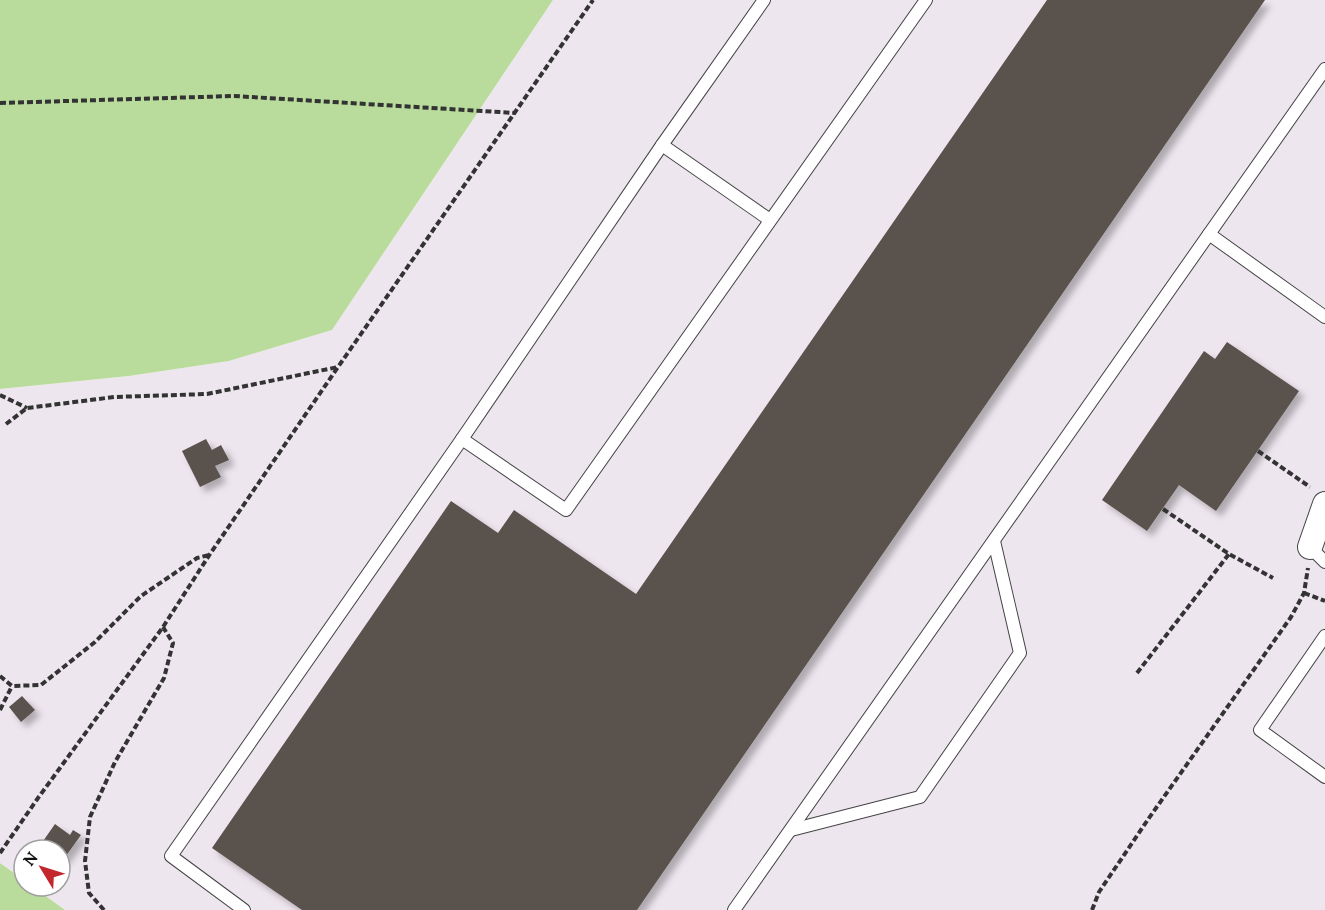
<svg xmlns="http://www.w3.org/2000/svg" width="1325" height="910" viewBox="0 0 1325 910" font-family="Lora,serif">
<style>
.industrial{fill:#eee6ef}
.forest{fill:#b9dc9c}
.building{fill:#5a524d;filter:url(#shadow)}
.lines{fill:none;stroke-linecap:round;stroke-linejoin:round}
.service-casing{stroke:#444;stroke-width:14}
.minor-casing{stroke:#444;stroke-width:26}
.path{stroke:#333;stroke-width:4;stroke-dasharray:6 3;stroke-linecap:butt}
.service{stroke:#fff;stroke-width:12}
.minor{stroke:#fff;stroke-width:24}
</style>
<defs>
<filter id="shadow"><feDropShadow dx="5.5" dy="5.5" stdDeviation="3" flood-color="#0004"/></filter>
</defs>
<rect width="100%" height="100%" fill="#fffdf5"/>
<path class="industrial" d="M553,0H1325V910H65L32,886H60V850H24V880L0,863V389L129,376L229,361L332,330Z"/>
<g class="forest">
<path d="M0,0H553L332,330L229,361L129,376L0,389Z"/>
<path d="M0,863L24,880V886H32L65,910H0Z"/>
</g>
<g class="building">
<path d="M1047,0H1265L637,910H302L212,848L451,501L498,533L514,510L636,594Z"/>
<path d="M1227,342L1299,391L1216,511L1179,485L1147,531L1102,500L1204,351L1215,359Z"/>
<path d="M206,439L212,450L221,445L229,460L215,466L221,477L200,487L182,451Z"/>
<path d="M22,696L35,710L21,722L9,707Z"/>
<path d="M55,824L70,835L73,830L81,835L63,860L60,858V850H49L41,844Z"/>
</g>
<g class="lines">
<g class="service-casing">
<g id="service">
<path d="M662,145L770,220"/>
<path d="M1209,234L1325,317"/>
<path d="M462,439L566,510L926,0"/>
<path d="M1310,547L1325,562"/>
<path d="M1325,636L1260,730L1325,777"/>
<path d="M791,830L920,797L1020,653L994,541"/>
<path d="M244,910L171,856L462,439L662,145L764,0"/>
<path d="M734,910L1325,69"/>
</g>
</g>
<g class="minor-casing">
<path id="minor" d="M1310,547L1325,504"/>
</g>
<g class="path">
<path d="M0,103L234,96L515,113"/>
<path d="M0,395L27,408"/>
<path d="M6,424L27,408L114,397L207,394L338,367"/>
<path d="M1258,451L1310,487"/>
<path d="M1163,509L1229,554L1273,578"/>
<path d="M1304,593L1325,601"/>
<path d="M1137,673L1229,554"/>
<path d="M0,676L12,686L41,685L95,642L141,596L197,558L209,555"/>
<path d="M0,710L12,686"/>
<path d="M0,853L38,798L163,627L210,554L338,367L593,0"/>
<path d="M104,910L89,893L85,861L90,817L115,762L164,678L173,643L163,627"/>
<path d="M1092,910L1099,892L1149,818L1291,617L1304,593L1308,568"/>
</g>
<use href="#service" class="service"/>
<use href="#minor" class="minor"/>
</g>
<g transform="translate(42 868) rotate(308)"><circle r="28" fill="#ffffff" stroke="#a0a0a0" stroke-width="1.5"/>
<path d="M0-4.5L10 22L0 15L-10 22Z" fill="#c4262e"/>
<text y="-9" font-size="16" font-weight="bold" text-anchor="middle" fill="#111111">N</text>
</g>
</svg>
